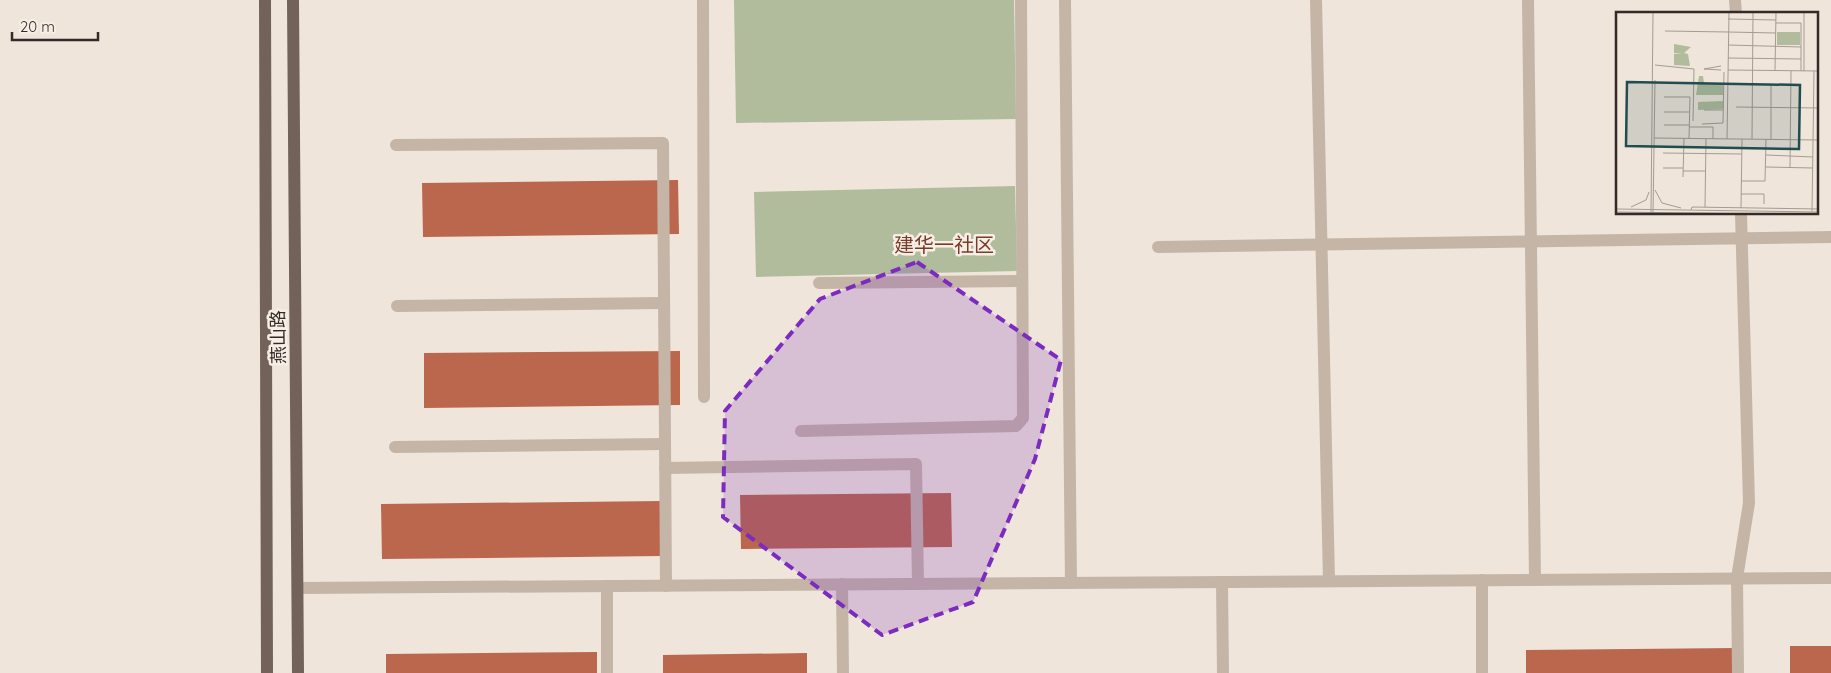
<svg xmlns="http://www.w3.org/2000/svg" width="1831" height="673" viewBox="0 0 1831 673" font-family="Quicksand,'Noto Sans SC',sans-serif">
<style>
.green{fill:#b1bc9c}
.building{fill:#ba674d}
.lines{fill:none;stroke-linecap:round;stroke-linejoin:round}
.minor{stroke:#c5b5a7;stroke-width:12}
.major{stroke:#736259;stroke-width:12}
.marked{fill:#7b2cbf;fill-opacity:0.2;stroke:#7b2cbf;stroke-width:4;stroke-dasharray:10 6;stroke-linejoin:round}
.labels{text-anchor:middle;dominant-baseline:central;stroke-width:5;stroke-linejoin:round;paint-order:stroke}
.street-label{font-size:18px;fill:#332b27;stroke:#f7efe6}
.quarter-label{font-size:20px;fill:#7a3b28;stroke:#f7efe6}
.inset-road{fill:none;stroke:#a49b92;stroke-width:1}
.view{fill:#214d50;fill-opacity:0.15;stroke:#214d50;stroke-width:2.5}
.inset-edge{fill:none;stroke:#332b27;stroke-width:2.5}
</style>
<rect width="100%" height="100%" fill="#efe5da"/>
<g class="green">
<path d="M734,0H1014L1016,119L736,123Z"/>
<path d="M1015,186L1017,271L756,277L754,192Z"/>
</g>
<g class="building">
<path d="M678,180L679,234L423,237L422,183Z"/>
<path d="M680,351V405L424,408V353Z"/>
<path d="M951,493L952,547L741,549L740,495Z"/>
<path d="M662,501V556L382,559L381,504Z"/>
<rect x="1790" y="646" width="41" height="27"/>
<path d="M1736,648L1737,673H1526V650Z"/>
<path d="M597,652V673H386V654Z"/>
<path d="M807,653V673H663V655Z"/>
</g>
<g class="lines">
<g class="minor">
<path d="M703,0L704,397"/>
<path d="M1065,0L1071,583"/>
<path d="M1316,0L1329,581"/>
<path d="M1528,0L1535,580"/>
<path d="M1735,0L1736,14"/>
<path d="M396,145L663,143L666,586"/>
<path d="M1158,247L1831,237"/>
<path d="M819,283L1022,281"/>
<path d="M397,306L664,303"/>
<path d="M801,431L1016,426L1023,418L1021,0"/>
<path d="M395,447L665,444"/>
<path d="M665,468L916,464L918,584"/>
<path d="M1222,582L1223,673"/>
<path d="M842,584L843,673"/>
<path d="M607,586V673"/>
<path d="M298,588L1831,578"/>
<path d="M1482,673V580"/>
<path d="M1738,673L1737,578L1749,503L1741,214"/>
</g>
<g class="major">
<path d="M265,0L267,673"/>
<path d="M293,0L298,673"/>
</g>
</g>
<path class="marked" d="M917,262L1061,360L1035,459L973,602L882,635L723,517L725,411L820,299Z"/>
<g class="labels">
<g class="street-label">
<text transform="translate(278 337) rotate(-91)">燕山路</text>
</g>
<g class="quarter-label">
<text x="944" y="244">建华一社区</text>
</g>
</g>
<g transform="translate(1616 12)">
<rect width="202" height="202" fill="#efe5da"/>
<path d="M161,20H184V33H161ZM58,32L75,35L68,41L72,42L74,54L58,53V42L66,41H58ZM83,64H87L88,71H107V83H80ZM107,89V97L82,98V90Z" fill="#b1bc9c"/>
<path class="inset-road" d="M112,7L160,8M160,11H185V59M49,19L112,20M112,20L160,21M112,33L185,35M112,46L185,47M39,53L78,57L77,109M105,54L88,57L105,58M112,58L203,59M159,59L160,0M188,59V0M48,85H74L73,127M120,95L203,96M88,98H107M48,100H73M86,112L107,111L108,60M48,113H73M73,115H97V127M38,126L203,128M111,127L113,0M136,127L137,0M155,127V73M47,141L126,142M150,143L197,145M150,155L197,156M47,156H67M174,156L175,59M67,159H90M67,165L68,126M125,169H149L150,127M39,178L46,191L65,196M125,182H148V192M15,195L30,188L33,180M89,195L90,127M125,196L126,127M0,197L203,200M75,198L76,195L203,197M196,199L198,59M0,200L154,202M35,202L37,0M37,202L39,68"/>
<path class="view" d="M11,70L184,73L183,137L10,134Z"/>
<rect width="202" height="202" class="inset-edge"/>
</g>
<path d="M12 32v8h86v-8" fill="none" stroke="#332b27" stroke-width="2.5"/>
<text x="20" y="32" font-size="15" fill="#332b27" stroke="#f7efe6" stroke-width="4" paint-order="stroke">20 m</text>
</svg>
